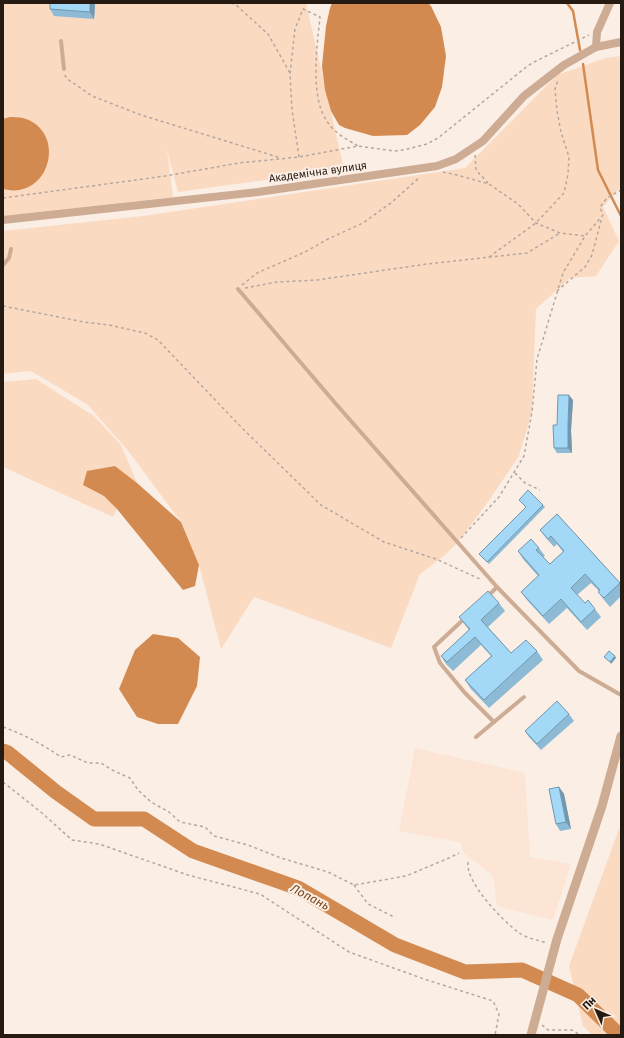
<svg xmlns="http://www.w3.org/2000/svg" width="624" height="1038" viewBox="0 0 624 1038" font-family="'Fira Sans',sans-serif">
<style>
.built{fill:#fce5d4}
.green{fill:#fbdac2}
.water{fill:#d28a51}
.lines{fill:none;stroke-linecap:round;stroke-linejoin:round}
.stream{stroke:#d28a51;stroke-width:2.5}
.river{stroke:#d28a51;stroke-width:15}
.path{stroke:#b4a79f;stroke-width:1.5;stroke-dasharray:3 3;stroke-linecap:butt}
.service{stroke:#ceac94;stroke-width:4}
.minor{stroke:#ceac94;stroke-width:8}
.tertiary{stroke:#ceac94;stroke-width:9}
.wall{fill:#8dbad4}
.shaded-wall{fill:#7397ad}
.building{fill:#a4d8f7;stroke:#7397ad}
.labels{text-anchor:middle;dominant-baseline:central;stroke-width:4;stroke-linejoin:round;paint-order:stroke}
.street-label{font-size:11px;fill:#261b13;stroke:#fbeee5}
.water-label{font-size:12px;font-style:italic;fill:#77471d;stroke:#fbeee5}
</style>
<rect width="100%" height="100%" fill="#fbeee5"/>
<path class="built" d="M415,748L525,773L530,857L571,864L553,920L497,906L493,876L464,853L460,842L399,831Z"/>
<g class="green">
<path d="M3,3H306L344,169L178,192L167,150L173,197L3,217Z"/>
<path d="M621,56V186L603,207L619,241L596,276L570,278L536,309L532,412L519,456L488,502L457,543L445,555L420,574L391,648L254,597L221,649L199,565L181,522L129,452L88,405L31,371L3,374V231L143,216L465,168L557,75L606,58Z"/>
<path d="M36,379L94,416L121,445L137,483L115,466L83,485L104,496L117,509L113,517L3,467V382Z"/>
<path d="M619,829H621V1035H592L583,1026L569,966Z"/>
</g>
<g class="water">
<path d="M332,3H428L431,6L441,27L446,56L442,87L435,107L420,125L407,135L373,136L345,128L339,125L331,111L325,90L322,66L326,26L330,8Z"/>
<path d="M10,117C14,117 19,117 23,118C68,131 50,201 3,189V119Z"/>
<path d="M115,466L137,483L181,522L199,565L195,586L183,590L117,509L104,496L83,485L87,471Z"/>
<path d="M153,634L178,638L200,657L197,686L178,724H158L137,717L119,689L135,650Z"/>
</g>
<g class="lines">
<g class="stream">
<path d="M567,3L573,11L580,50"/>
<path d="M583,64L598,170L621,216"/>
</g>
<path class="river" d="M3,751L8,753L56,792L94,819H144L193,851L298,888L395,945L465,972L522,970L578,995L619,1035"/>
<g class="path">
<path d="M231,3L236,5L268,34L290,73"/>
<path d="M65,75L66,78L92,96L141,115L281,158"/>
<path d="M475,155L476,170L488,183"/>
<path d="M299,157L292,110L290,74L295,29L303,9L320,17C317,46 309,100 329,124C336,134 348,140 358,146"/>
<path d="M443,172L457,175L489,184L518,204L536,223L560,233L585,236"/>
<path d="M3,198L165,176L239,163L299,157L358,146L394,151L404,150L427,144L438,138L525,68L532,63L589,35"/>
<path d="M489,257L536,223L564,193L568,174L569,157L561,132L557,111L555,89L558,80"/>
<path d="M242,285L257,273L305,252L328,239L363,223L392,202L420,177"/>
<path d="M245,288L277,282L317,280L427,264L527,253L560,233"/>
<path d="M557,291L585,267L592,255L602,217"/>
<path d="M3,306L84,322L109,325L145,333L158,340L242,428L321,505L384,542L436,559L482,580"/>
<path d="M515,473L525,483L540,490"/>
<path d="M461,538L499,497L524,456L532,412L537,359L563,273L585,236L603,215L600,207L607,198L621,190"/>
<path d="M3,727C25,735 42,744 61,757L70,755L88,763H101L114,771L130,778L138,790L151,802L169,812L180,822L205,827L214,836L248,845L281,858L328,872L354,885L406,876L449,858L459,853"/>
<path d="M3,782L42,813L72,840L99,844L188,875L260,894L349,952L424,979L493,1001L499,1014L495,1035"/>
<path d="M468,862C465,882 503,921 518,932C525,938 538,940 547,943"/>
<path d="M354,885L368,904L394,917"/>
<path d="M542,1025L548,1030H572L580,1035"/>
</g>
<g class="service">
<path d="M61,41L64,69"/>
<path d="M3,265L9,258L11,249"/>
<path d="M238,289L336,404L497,587L579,671L621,695"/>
<path d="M487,597L497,587"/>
<path d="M465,618L434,647L440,663L465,693L494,722"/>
<path d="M476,737L524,697"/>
</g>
<g class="minor">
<path d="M596,47L597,32L610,3"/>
<path d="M3,220L258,192L437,166L456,159L483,141L524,96L564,65L596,47L621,42"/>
</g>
<path class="tertiary" d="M531,1035L557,939L602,806L621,736"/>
</g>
<g class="wall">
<path d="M95,5L94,19L54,16L50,9Z"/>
<path d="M573,400L571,430L572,453H557L554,448L557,425Z"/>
<path d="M519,500L543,505L545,507L489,564L479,554L526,507Z"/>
<path d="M557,514L621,584V596L610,607L604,600L598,592L599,591L591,583L577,595L585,603L595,609L601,617L587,630L567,608L549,624L527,600L521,592L538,576L523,559L518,551L539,548L545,556L543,557L550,564L563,552L557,544L554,547L546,538L540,530Z"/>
<path d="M499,603L505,611L488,627L511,653L537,651L543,660L489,708L471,689L465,680L491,656L481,645L453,671L446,664L441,656L469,630L465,625L459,617Z"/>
<path d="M569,714L574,721L541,750L529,737L525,731Z"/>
<path d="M559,787L564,794L571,829L560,831L556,824Z"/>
</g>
<g class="shaded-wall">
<path d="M90,3H94L95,5L94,19L90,12Z"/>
<path d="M569,395L573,400L571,430L572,453L568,448V425Z"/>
<path d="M615,656L616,658L611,664L610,662Z"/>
<path d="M559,787L564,794L571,829L566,822Z"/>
</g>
<g class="building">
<path d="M50,3H90V12L50,9Z"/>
<path d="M558,395H569L568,425V448H554L553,425H557Z"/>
<path d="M528,490L543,505L487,562L479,554L526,507L519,500Z"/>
<path d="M557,514L620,583L604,598L598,592L600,590L585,574L571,588L585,603L588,600L595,609L581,622L561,599L543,616L521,592L539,575L518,551L531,539L539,548L536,550L550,564L564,551L551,536L548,539L540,530Z"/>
<path d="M488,591L499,603L481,620L511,653L526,640L537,651L484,700L465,680L492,656L475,637L447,662L441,656L470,629L459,617Z"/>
<path d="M609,651L615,656L610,662L604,657Z"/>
<path d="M557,701L569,714L537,744L525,731Z"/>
<path d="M559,787L566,822L556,824L549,789Z"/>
</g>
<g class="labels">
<g class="street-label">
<text transform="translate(318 172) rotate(-8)">Академічна вулиця</text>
</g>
<g class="water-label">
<text transform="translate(310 897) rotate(28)">Лопань</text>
</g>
</g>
<rect width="624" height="1038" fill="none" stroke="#261b13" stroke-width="8"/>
<g transform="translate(596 1010) rotate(315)" stroke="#fbeee5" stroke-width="3" paint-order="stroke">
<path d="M0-3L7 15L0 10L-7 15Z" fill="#261b13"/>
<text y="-6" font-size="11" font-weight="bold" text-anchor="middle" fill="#261b13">Пн</text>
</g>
</svg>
